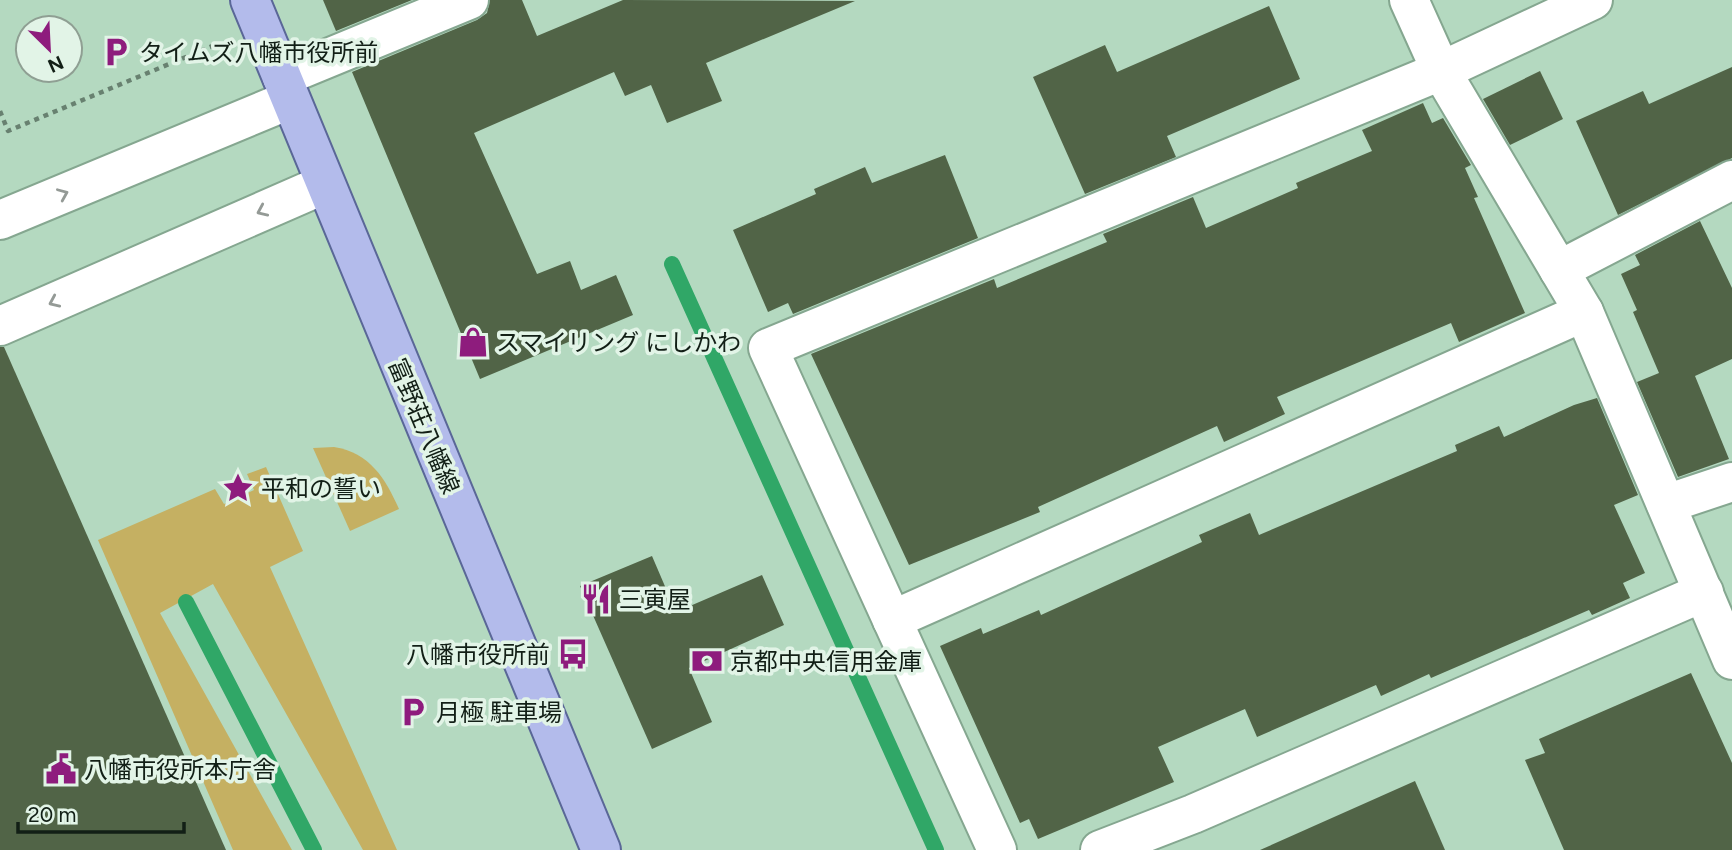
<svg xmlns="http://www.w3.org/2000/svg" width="1732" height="850" viewBox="0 0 1732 850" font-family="Figtree,'Noto Sans JP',sans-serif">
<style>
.green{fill:#c5b062}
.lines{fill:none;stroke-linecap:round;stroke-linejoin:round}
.stream{stroke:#30a767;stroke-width:16}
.building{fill:#516447}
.minor-casing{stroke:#85a790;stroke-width:42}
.major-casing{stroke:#5a6797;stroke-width:42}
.path{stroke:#688170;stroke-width:4.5;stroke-dasharray:5 5;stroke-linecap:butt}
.minor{stroke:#fff;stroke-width:38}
.major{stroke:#b3bbeb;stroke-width:38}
.oneway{stroke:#949a96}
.labels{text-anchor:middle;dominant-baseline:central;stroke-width:7;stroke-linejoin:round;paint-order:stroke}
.poi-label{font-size:24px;fill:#121f16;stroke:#e2f4e7;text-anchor:start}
.street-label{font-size:24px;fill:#121f16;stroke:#e2f4e7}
</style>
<rect width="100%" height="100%" fill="#b4d9c0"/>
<g class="green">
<path d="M334,447C370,453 385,478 399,509L350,531L313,448Z"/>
<path d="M266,467L303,551L270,567L397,850H363L213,584L160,613L292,850H233L98,540L215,489L224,504L254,490L247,474Z"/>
</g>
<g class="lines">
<g class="stream">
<path d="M672,264L936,850"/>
<path d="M186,602L314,850"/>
</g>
</g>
<g class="building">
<path d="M323,0H412L336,31Z"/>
<path d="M490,0H522L537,36L623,0L855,1L706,63L722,101L667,123L651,85L625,96L614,72L474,133L537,274L570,261L581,290L616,275L633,315L480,379L352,72L477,20L487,13Z"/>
<path d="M1269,6L1300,79L1167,136L1176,157L1085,194L1033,77L1105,45L1117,72Z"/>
<path d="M1732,67V158L1618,215L1576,121L1643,91L1649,104Z"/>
<path d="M1540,71L1563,119L1510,145L1483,99Z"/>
<path d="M1423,103L1432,123L1443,118L1471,165L1465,168L1478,197L1474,198L1525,313L1459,342L1451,323L1277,397L1285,414L1224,442L1217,426L1038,507L1040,512L909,565L811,354L994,279L997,288L1107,242L1103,234L1193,197L1206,228L1298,188L1296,183L1372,151L1362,130Z"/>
<path d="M945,155L978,238L793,314L788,303L768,312L733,230L816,194L814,189L865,167L872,183Z"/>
<path d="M1700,221L1732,288V359L1695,376L1729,459L1678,477L1637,382L1659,373L1633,312L1637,310L1621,274L1640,265L1635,255Z"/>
<path d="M0,347H4L226,850H0Z"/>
<path d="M1597,398L1638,495L1614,505L1645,573L1623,583L1630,598L1592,615L1589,610L1431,678L1429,674L1381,696L1376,685L1257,737L1245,709L1158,747L1174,782L1038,839L1029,819L1020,823L940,646L981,628L983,634L1039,610L1041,615L1202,542L1199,535L1250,513L1259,535L1457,451L1455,445L1499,426L1504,437L1574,405Z"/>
<path d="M652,556L676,612L762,575L784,625L689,668L712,722L652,749L580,586Z"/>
<path d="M1691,673L1732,763V850H1564L1525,760L1545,753L1539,739Z"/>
<path d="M1415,781L1445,850H1260Z"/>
</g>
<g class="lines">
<g class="minor-casing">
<g id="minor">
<path d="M1409,0L1441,71L1584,312L1732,660"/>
<path d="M282,77L469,0"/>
<path d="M0,220L289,100"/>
<path d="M1559,270L1732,180"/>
<path d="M0,326L325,184"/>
<path d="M1666,504L1732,482"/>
<path d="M892,620L1584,312"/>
<path d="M997,850L768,348L1441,71L1593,0"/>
<path d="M1100,850L1193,814L1704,592"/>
</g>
</g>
<g class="major-casing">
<path id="major" d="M250,0L601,850"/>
</g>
<path class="path" d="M0,111L8,131L215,45"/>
<use href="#minor" class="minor"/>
<use href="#major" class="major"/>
</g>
<defs><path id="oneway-chevron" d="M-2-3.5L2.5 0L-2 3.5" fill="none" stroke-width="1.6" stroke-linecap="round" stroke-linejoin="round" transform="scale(1.75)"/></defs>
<g class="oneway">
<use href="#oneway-chevron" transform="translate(63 194) rotate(-23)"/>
<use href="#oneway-chevron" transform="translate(262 211) rotate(156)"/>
<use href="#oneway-chevron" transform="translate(54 302) rotate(156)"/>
</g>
<defs>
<g id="parking-bare" transform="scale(2.415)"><path d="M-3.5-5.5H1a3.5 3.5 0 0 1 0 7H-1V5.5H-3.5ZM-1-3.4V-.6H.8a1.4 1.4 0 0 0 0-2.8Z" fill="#8e1c7d" stroke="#e2f4e7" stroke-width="2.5" paint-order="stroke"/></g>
<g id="shop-bare" transform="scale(2.415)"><path d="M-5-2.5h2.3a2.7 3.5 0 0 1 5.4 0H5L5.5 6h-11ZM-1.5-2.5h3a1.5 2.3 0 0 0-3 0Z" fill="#8e1c7d" stroke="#e2f4e7" stroke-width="2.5" paint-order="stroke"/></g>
<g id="sight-bare" transform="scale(2.415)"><path d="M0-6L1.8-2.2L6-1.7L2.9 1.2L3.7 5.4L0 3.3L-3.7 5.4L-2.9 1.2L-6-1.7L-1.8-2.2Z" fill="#8e1c7d" stroke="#e2f4e7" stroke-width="2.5" paint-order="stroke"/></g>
<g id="restaurant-bare" transform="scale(2.415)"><path d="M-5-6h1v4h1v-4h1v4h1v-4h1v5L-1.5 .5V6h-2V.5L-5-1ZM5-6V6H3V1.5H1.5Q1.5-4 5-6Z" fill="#8e1c7d" stroke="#e2f4e7" stroke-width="2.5" paint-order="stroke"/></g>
<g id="bus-bare" transform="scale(2.415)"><path d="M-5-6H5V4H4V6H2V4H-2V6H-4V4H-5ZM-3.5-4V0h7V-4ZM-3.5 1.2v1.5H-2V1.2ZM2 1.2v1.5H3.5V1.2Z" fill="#8e1c7d" stroke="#e2f4e7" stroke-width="2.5" paint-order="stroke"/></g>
<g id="bank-bare" transform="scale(2.415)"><path d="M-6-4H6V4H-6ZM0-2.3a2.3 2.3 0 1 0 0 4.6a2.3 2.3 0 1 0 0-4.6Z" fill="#8e1c7d" stroke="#e2f4e7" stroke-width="2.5" paint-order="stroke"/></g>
<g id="civic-bare" transform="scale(2.415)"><path d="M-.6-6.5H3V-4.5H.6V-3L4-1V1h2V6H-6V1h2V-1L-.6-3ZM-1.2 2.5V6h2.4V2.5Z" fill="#8e1c7d" stroke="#e2f4e7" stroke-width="2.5" paint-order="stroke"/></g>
</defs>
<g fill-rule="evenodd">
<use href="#parking-bare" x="116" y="52"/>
<use href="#shop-bare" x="473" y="342"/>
<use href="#sight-bare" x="238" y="488"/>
<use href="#restaurant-bare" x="596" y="599"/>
<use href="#bus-bare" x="573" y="654"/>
<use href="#bank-bare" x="707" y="661"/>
<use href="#parking-bare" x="413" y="712"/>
<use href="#civic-bare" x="61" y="769"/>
</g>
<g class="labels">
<g class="poi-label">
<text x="139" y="52">タイムズ八幡市役所前</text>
<text x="496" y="342">スマイリング にしかわ</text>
<text x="261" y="488">平和の誓い</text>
<text x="619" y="599">三寅屋</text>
<text x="550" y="654" text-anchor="end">八幡市役所前</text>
<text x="730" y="661">京都中央信用金庫</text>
<text x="436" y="712">月極 駐車場</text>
<text x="84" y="769">八幡市役所本庁舎</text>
</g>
<g class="street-label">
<text transform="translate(424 426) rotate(67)">富野荘八幡線</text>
</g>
</g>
<g transform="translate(49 49) rotate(156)"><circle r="33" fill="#e2f4e7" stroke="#8f9f93" stroke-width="2"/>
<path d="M0-5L12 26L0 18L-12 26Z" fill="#8e1c7d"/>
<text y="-10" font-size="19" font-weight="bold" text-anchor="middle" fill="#121f16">N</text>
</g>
<path d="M18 822v10h166v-10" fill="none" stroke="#121f16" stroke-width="3.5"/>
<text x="28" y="822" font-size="21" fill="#121f16" stroke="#e2f4e7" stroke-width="5" paint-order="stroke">20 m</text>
</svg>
